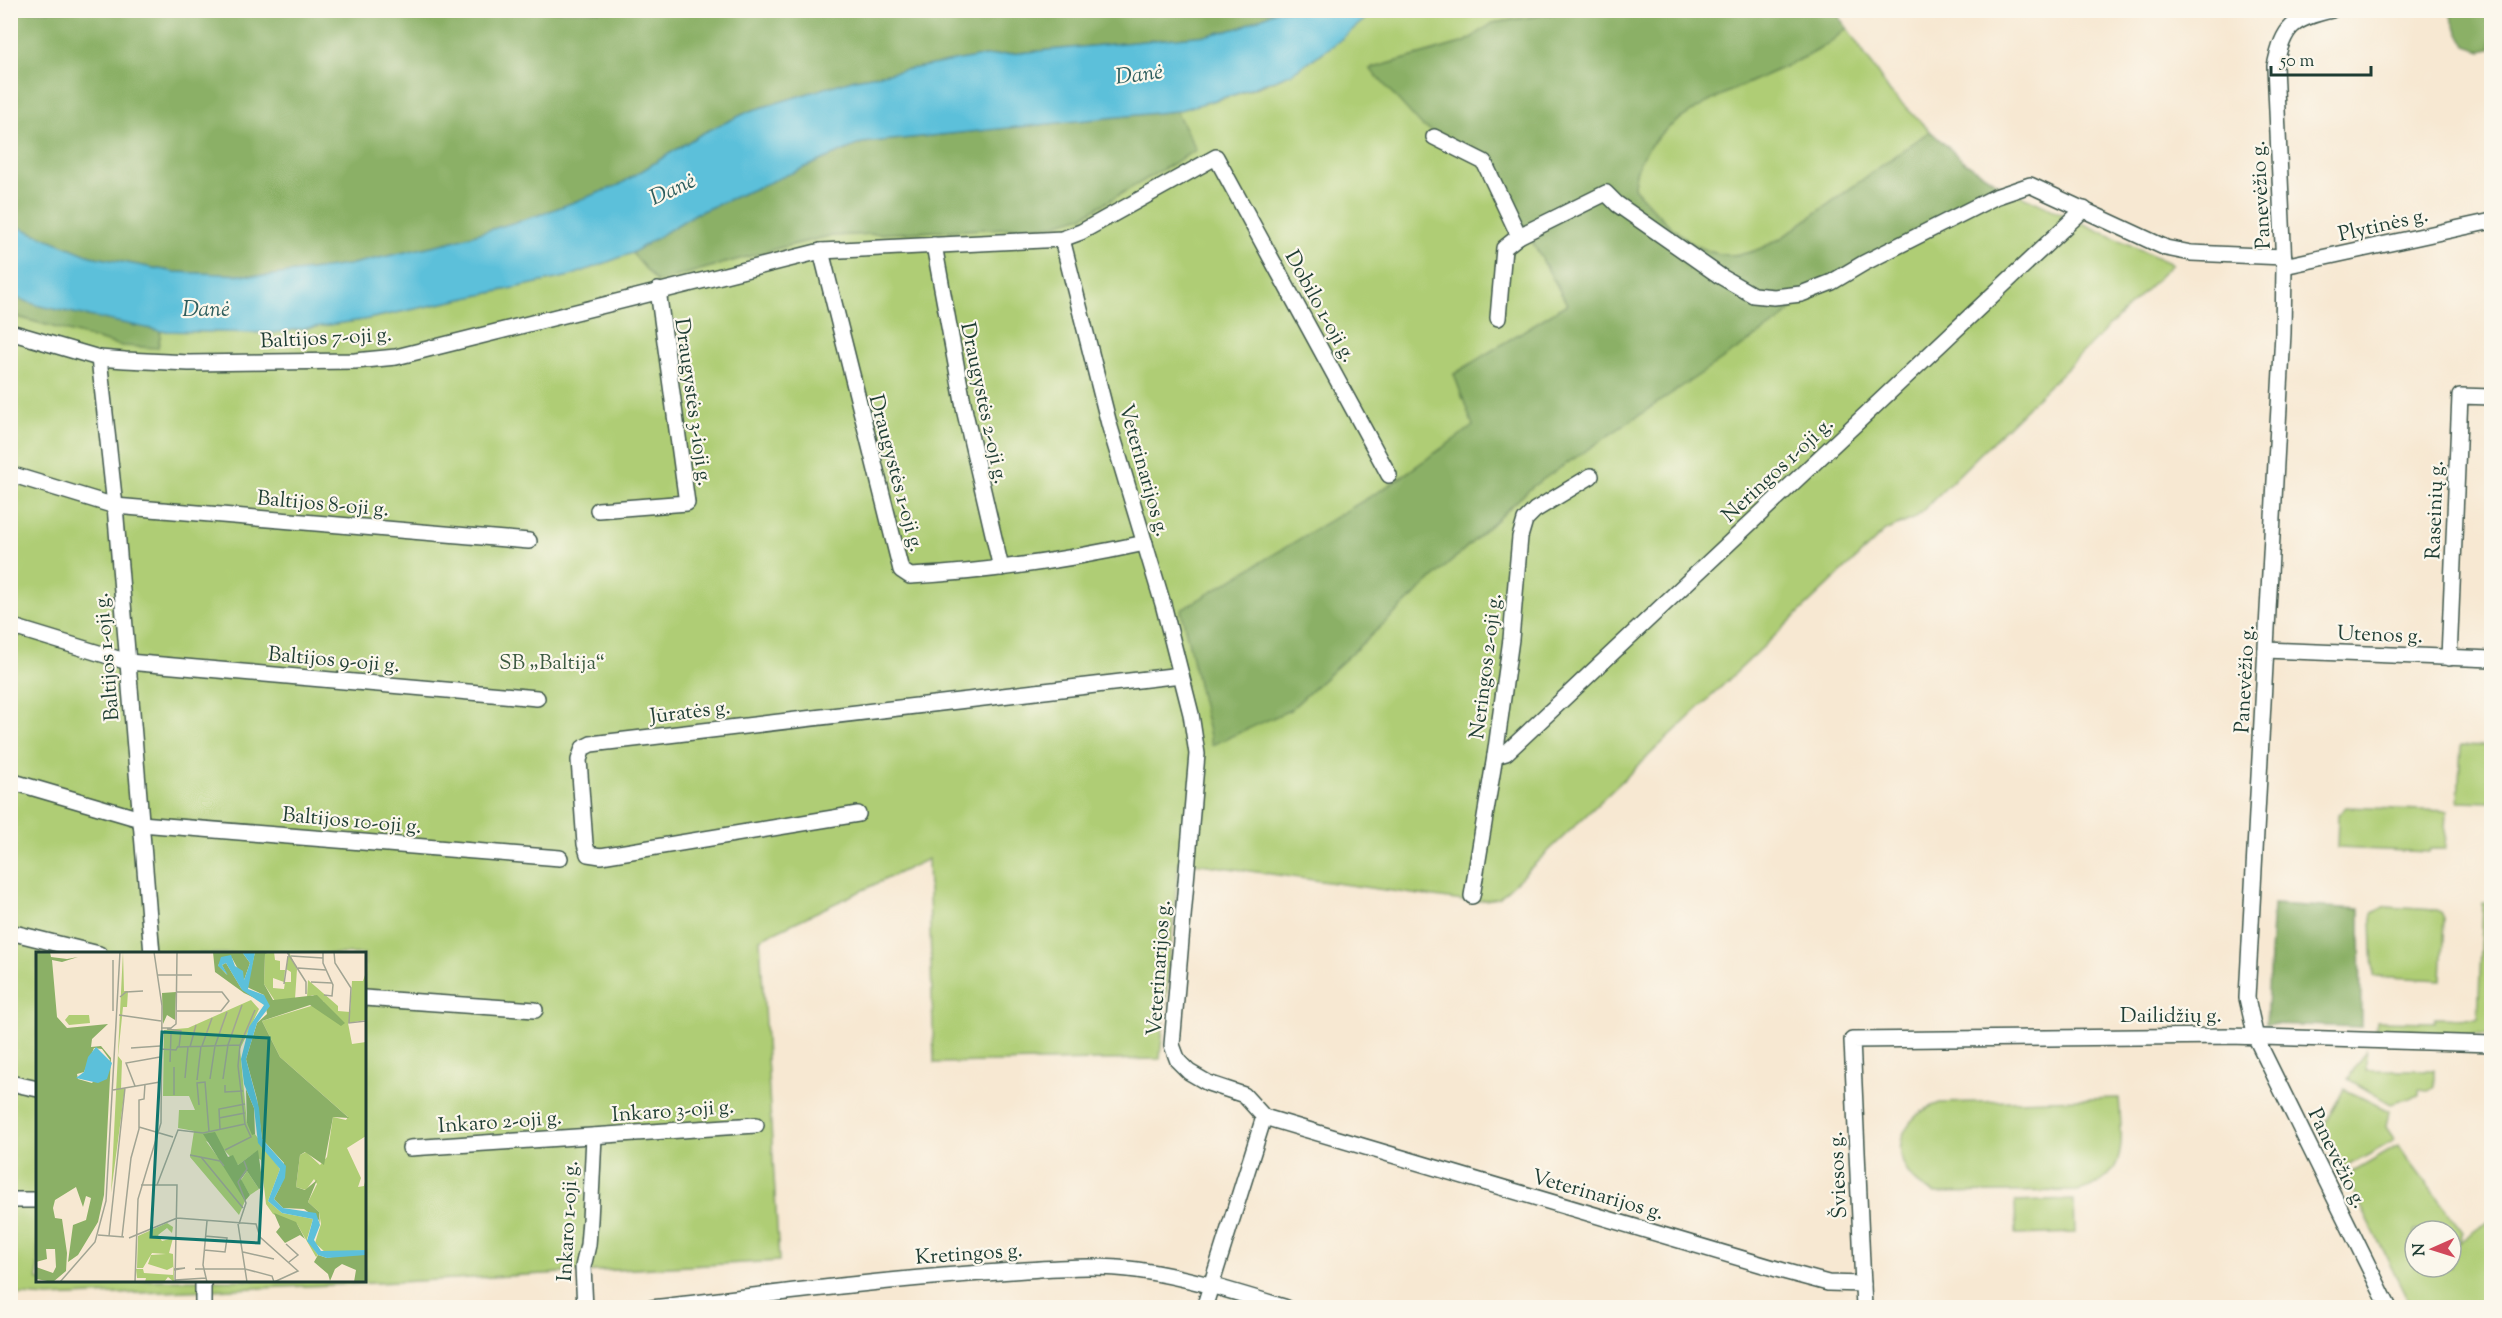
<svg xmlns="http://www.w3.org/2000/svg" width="2502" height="1318" font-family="'Sorts Mill Goudy',serif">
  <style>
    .green { fill: #afcd74; stroke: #678554; stroke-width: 1.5; fill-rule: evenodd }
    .forest { fill: #8bb066; stroke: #55764d; stroke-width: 1.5 }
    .water { fill: #5cc0da; stroke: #3e7e87; stroke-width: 1.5 }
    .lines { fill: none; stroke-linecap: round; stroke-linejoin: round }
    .minor-casing { stroke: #3f574c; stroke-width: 18 }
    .minor { stroke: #fff; stroke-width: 15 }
    .labels { text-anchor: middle; stroke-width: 4.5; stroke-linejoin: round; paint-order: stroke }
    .street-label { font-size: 21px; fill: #1f3d34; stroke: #fbf7ec }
    .park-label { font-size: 21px; fill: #3c5a41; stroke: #fbf7ec }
    .water-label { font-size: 22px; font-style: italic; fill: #2e5e5e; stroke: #fbf7ec }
    .inset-road { fill: none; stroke: #a1a493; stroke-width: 1.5 }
    .view { fill: #0f766e; fill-opacity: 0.15; stroke: #0f766e; stroke-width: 3 }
    .inset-edge { fill: none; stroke: #1f3d34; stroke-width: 3 }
  </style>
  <rect width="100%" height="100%" fill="#fbf7ec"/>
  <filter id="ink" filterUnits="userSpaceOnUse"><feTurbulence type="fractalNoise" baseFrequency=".0167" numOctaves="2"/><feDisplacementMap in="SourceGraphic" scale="12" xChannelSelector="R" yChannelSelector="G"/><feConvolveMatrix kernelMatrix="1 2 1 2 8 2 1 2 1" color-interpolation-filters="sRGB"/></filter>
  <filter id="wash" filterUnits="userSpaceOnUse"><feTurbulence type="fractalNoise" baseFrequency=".008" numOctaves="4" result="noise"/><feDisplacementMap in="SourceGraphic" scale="24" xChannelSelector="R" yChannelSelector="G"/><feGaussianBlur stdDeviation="1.35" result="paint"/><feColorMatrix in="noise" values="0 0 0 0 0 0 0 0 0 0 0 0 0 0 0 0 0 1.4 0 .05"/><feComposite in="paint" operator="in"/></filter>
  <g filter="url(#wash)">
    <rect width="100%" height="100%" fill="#f7e8d2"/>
    <g class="green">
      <path d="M1375,11H1570L1493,23L1465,42L1371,69L1486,158L1567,304L1454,374L1474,426L1391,484L1290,710L1533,486L1781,320L1818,283L2005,188L2172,264L1915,518L1885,531L1499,898L1470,902L1179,861L1160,1059L934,1063L928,859L760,939L779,1261L398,1282L48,1297L10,1294V315L122,346L158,347L161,331L273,333L363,320L570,276L632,253L657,282L779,248L829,236L1049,226L1195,150L1176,111C1213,100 1255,92 1290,73C1321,57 1348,33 1375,11ZM38,954H364V1280H38Z"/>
      <path d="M1847,28L1890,92L1930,131L1780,239C1771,243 1763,248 1754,251C1700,269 1666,222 1634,188C1634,114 1765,82 1818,50C1828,44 1838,36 1847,28Z"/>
      <path d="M2461,745L2491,746V802L2458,801Z"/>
      <path d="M2346,807L2447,811L2445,849H2431L2430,852L2337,848L2338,815Z"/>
      <path d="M2483,903H2491V1035L2376,1030L2377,1021L2434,1022V1018L2478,1019Z"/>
      <path d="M2386,907L2436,910L2441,912L2444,918L2441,980L2373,976L2371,919L2372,913Z"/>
      <path d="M2366,1050V1070H2434V1086L2428,1091L2419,1090V1095L2391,1104L2348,1079Z"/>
      <path d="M2344,1089L2389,1111L2386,1127L2395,1140L2343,1169L2321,1130Z"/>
      <path d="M2119,1098C2122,1142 2130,1179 2077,1191L1934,1193C1887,1173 1890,1119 1940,1103Z"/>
      <path d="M2398,1146L2463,1232L2458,1243L2491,1219V1307H2411L2346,1176ZM2415,1231H2451V1267H2415Z"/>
      <path d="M2074,1200L2075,1233L2016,1235L2015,1202Z"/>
    </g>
    <g class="forest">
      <path d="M10,11H1278L1239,28L1208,35L976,57L855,79L750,111L701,134L619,185L542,214L450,242L348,265L266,276L175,272L90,256L11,224Z"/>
      <path d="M1570,11H1835L1847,28C1838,36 1828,44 1818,50C1765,82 1634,114 1634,188C1666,222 1700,269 1754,251C1763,248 1772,243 1780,239L1930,131L1963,161L2005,188L1818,283L1781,320L1533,486L1290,710L1212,745L1181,610L1391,484L1473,426L1454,374L1567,304L1486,158L1422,126L1370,69L1465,42L1493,23Z"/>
      <path d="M2450,11H2491V49L2481,51L2466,46L2452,20Z"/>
      <path d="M1176,111L1196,150L1083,216L1049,226L829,236L779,248L657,282L632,253L695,214L862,143Z"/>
      <path d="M10,296L40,306L161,331L158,348L122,346L11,315Z"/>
      <path d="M2273,904L2360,909L2361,1027L2266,1024Z"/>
    </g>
    <path class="water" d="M1278,10L1375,11L1335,44L1290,74L1236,94L1176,111L862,143L695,214L632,253L570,276L363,320L273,333L161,331L40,306L11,296V224L90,256L175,272L266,276L348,265L450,242L542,214L619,185L701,134L750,111L855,79L976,57L1208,35L1239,28Z"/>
  </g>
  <g filter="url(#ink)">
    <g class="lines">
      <g class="minor-casing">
        <g id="minor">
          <path d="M2332,10C2292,19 2284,26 2275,66L2284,266L2283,333L2247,998L2256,1038L2389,1308"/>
          <path d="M1434,137L1484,162L1519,236L1504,248L1498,318"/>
          <path d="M1519,236L1606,193L1617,204L1720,276L1753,295L1774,297L1801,294L1832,282L1864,263L1995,197L2030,185L2166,248L2191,253L2284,257"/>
          <path d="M1062,239L1109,424L1163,604L1191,714L1197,754L1172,1045L1178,1061L1189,1072L1208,1083L1244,1095L1264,1117L1787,1272L1828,1283L1863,1284"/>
          <path d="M934,245L965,413L1001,568"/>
          <path d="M821,251L901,570L910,576C990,572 1067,560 1145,543"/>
          <path d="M2284,266L2492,221"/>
          <path d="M10,332L99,358L125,360L189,363L355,361L396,357L821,251L1062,239L1081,232L1216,157L1389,475"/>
          <path d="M99,358L115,506L152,954"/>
          <path d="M10,474L115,506L529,541"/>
          <path d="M598,510L687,503L658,290"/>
          <path d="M10,626L128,662L537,698"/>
          <path d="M2266,650L2492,659"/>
          <path d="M2449,658L2460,396L2492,397"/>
          <path d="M1495,756L1506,753L2084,209"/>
          <path d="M10,781L140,819"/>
          <path d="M858,814L601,856L588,854L585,844L579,760L583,748L591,744L1181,675"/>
          <path d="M141,824L560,858"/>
          <path d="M1472,896L1495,756L1511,639L1520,537L1525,520L1535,510L1591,476"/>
          <path d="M10,932L99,954"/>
          <path d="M364,998L535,1010"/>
          <path d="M10,1083L38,1089"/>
          <path d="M410,1148L756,1125"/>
          <path d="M16,1200H38"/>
          <path d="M203,1280V1308"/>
          <path d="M585,1308L583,1267L588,1245L590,1220L594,1136"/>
          <path d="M652,1308C762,1295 872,1281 982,1273C1033,1270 1087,1263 1137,1270C1188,1277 1238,1293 1287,1308"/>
          <path d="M1204,1308L1264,1117"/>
          <path d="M1864,1308L1852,1040L2229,1036L2492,1044"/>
        </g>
      </g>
      <use href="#minor" class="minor"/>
    </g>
  </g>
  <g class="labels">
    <g class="street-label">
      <text transform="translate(2260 195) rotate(-93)" y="7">Panevėžio g.</text>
      <text transform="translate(2383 224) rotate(-13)" y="7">Plytinės g.</text>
      <text transform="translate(1321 306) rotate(61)" y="7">Dobilo 1-oji g.</text>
      <text transform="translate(326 337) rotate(-3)" y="7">Baltijos 7-oji g.</text>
      <text transform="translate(694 402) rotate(82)" y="7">Draugystės 3-ioji g.</text>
      <text transform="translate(985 403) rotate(78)" y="7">Draugystės 2-oji g.</text>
      <text transform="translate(1777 469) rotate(-43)" y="7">Neringos 1-oji g.</text>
      <text transform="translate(1145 470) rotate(74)" y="7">Veterinarijos g.</text>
      <text transform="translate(897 473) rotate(75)" y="7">Draugystės 1-oji g.</text>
      <text transform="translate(323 503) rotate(5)" y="7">Baltijos 8-oji g.</text>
      <text transform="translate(2434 510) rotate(-88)" y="7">Raseinių g.</text>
      <text transform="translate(2380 634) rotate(2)" y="7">Utenos g.</text>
      <text transform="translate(106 657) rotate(-95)" y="7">Baltijos 1-oji g.</text>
      <text transform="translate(334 659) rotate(5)" y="7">Baltijos 9-oji g.</text>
      <text transform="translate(1485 666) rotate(-83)" y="7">Neringos 2-oji g.</text>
      <text transform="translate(2244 679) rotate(-87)" y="7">Panevėžio g.</text>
      <text transform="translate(690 711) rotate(-7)" y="7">Jūratės g.</text>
      <text transform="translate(352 820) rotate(5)" y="7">Baltijos 10-oji g.</text>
      <text transform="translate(1158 968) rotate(-86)" y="7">Veterinarijos g.</text>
      <text x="2171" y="1022">Dailidžių g.</text>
      <text transform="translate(673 1110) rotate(-4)" y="7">Inkaro 3-oji g.</text>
      <text transform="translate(500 1121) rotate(-4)" y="7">Inkaro 2-oji g.</text>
      <text transform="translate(2338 1158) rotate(64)" y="7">Panevėžio g.</text>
      <text transform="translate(1837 1175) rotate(-93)" y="7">Šviesos g.</text>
      <text transform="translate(1598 1194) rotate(16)" y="7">Veterinarijos g.</text>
      <text transform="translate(567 1221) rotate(-87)" y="7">Inkaro 1-oji g.</text>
      <text transform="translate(969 1253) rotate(-4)" y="7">Kretingos g.</text>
    </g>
    <g class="park-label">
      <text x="552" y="669">SB „Baltija“</text>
    </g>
    <g class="water-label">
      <text transform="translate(1139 73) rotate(-7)" y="8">Danė</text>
      <text transform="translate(672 188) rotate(-25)" y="8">Danė</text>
      <text x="206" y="316">Danė</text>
    </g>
  </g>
  <g transform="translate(36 952)">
    <rect width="330" height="330" fill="#f7e8d2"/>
    <path d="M87,0L88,39H92L91,55H87L82,104L86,109L85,137L89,136L75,241ZM238,0L239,8L244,9V18H249L248,30L237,26V36L248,37L249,30H255V20L250,17L253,0L261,17L259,47L239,49L228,32L229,2ZM330,20V68L312,71L316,92L330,90V184L311,196L325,226L322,235L328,234L330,226V298L290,301L279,291L285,272L283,260L272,250L281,232L278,227L270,238L260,235L264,203L270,200L284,213L291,205L297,165L310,168L312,165L244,105L226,69L288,50L277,43L271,45L272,28L302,54V59L314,60L316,29H327ZM215,48L223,57L204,97L211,171L244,217L232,249L246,261L277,267L271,287L282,303L280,305L261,272L237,262L230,252L225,208L217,202L202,213L188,198L170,189L203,234L209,249L203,263L154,205L158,179L142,176L143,158H159L153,144H127L128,78L152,76ZM33,63H53L54,71L33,73L29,68ZM211,219L223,237L214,243L205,228ZM131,271L137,275L136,281L131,276L122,283L126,289L137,286L133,301L137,302L138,330L132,325L128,330H109L110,326H101L100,317H107L108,321L137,323V315L131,318L112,312L115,303L130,302L116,301L107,316H101L102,284Z" fill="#afcd74"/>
    <path d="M0,0H14L15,5L31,7L42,5L26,10L16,8L21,65L31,76L72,72L56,87L55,95L65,94L75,106L68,243L62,270L42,303L32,310L37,273L50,268L55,246L50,244L47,255L40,235L19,248L17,256L19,266L26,267L31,301L30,319L17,330L0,327V315L17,321L20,315L19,297H10L11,307L0,310ZM58,96L66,97L74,108L56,131L42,127L41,122L48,120ZM177,0H206L214,11L208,28L196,6L182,13L191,23L186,13L190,11L205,36L225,49L208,41L179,20ZM219,0H238L229,2L228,32L237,48L281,43L309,71L305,74L274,53L226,69L244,105L313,166L297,165L288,213L269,200L264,203L260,235L269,238L281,228L272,250L283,260L284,273L283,268L268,257L247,256L238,247L245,233L248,211L226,187L221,147L210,107L221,71L231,62L228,43L211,35ZM140,40L139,68L131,63L127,72L126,41ZM210,137L218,156L219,182L216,183L211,171ZM179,180L192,205L197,203L202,213L222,198L227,235L223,237L211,219L205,227L214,243L209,249L167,182ZM238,261L260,270L269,287L264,283L249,291L240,280L244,275ZM311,302L330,303V330H318L320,318L306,312L299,317L294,329L292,322L278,310L282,303L291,306Z" fill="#8bb066" fill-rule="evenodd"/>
    <path d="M206,0H219L212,37L228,43L234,54L221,71L210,107L223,156L226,187L250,214L249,226L238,247L247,256L280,261L284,273L278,288L285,299L330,298V303L291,306L282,303L271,289L277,267L246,261L232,249L244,217L222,191L218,156L208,132L205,107L213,75L228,53L206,38L190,11L186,13L192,23L182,14L185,5L195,3L199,14L207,19L208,28L214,11ZM60,95L76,111L71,127L62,131L40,126L48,120L52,105Z" fill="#5cc0da"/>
    <path class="inset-road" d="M251,0L270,30V42M287,0V11L297,33L296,44L288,43M298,0L299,11L315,36L313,71L330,69M255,4L287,6M77,8V59M262,16L290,18M122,23H156M275,30L296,31M248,32L252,4M141,40H186L193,49L185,59H141M84,45L90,40L107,39M83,63L125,69M125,76H135L140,72L141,1M131,77L145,79L143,95L204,93M166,94L176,66M154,95L160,73M95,96L124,94M124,97L140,98L142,94M134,110L135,82M138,115V143M149,126L152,95M174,127L179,94L191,60M187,127L192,93L206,53M161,128L165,94M189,133V140L207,139M99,134L90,111L124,105M77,138L124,130M163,153L161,131L169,130L173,180M183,166L209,161M103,175L137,185M184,177L183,157L209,152M189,198L215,185L209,172L202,114L204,93L219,58M154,203L184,209L188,214M165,205L207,256M105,233H141L139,330M121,233L142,178L167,181L209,172M171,269L167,313L171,330M202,272L211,330M203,272L210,251L202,230L211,217L208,209M62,283L88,285M73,284L89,136M86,285L95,206L103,177V148L108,147L109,132M93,286L141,266L220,272L224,285L262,319L238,330M250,292L262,303L253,310M168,298L189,300L191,286L169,284M207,300L238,307M138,317L149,316L138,318M159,317H209L236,324L238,330M139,328L170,326M24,330L59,290L70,249L84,0M99,330L102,247L125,171L126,54L118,0"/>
    <path class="view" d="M126,80L233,86L223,291L115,285Z"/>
    <rect width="330" height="330" class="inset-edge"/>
  </g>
  <rect width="2502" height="1318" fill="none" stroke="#fbf7ec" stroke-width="36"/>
  <g transform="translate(2433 1249) rotate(267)"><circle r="28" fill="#fbf7ec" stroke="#a3ada2" stroke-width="1.5"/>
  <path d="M0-4.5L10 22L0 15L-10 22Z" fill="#d1495b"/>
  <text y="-9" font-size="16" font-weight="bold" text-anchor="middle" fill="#1f3d34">N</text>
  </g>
  <path d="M2271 66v9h100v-9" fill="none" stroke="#1f3d34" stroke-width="3"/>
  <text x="2280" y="66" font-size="18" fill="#1f3d34" stroke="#fbf7ec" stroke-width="4.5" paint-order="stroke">50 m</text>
</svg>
